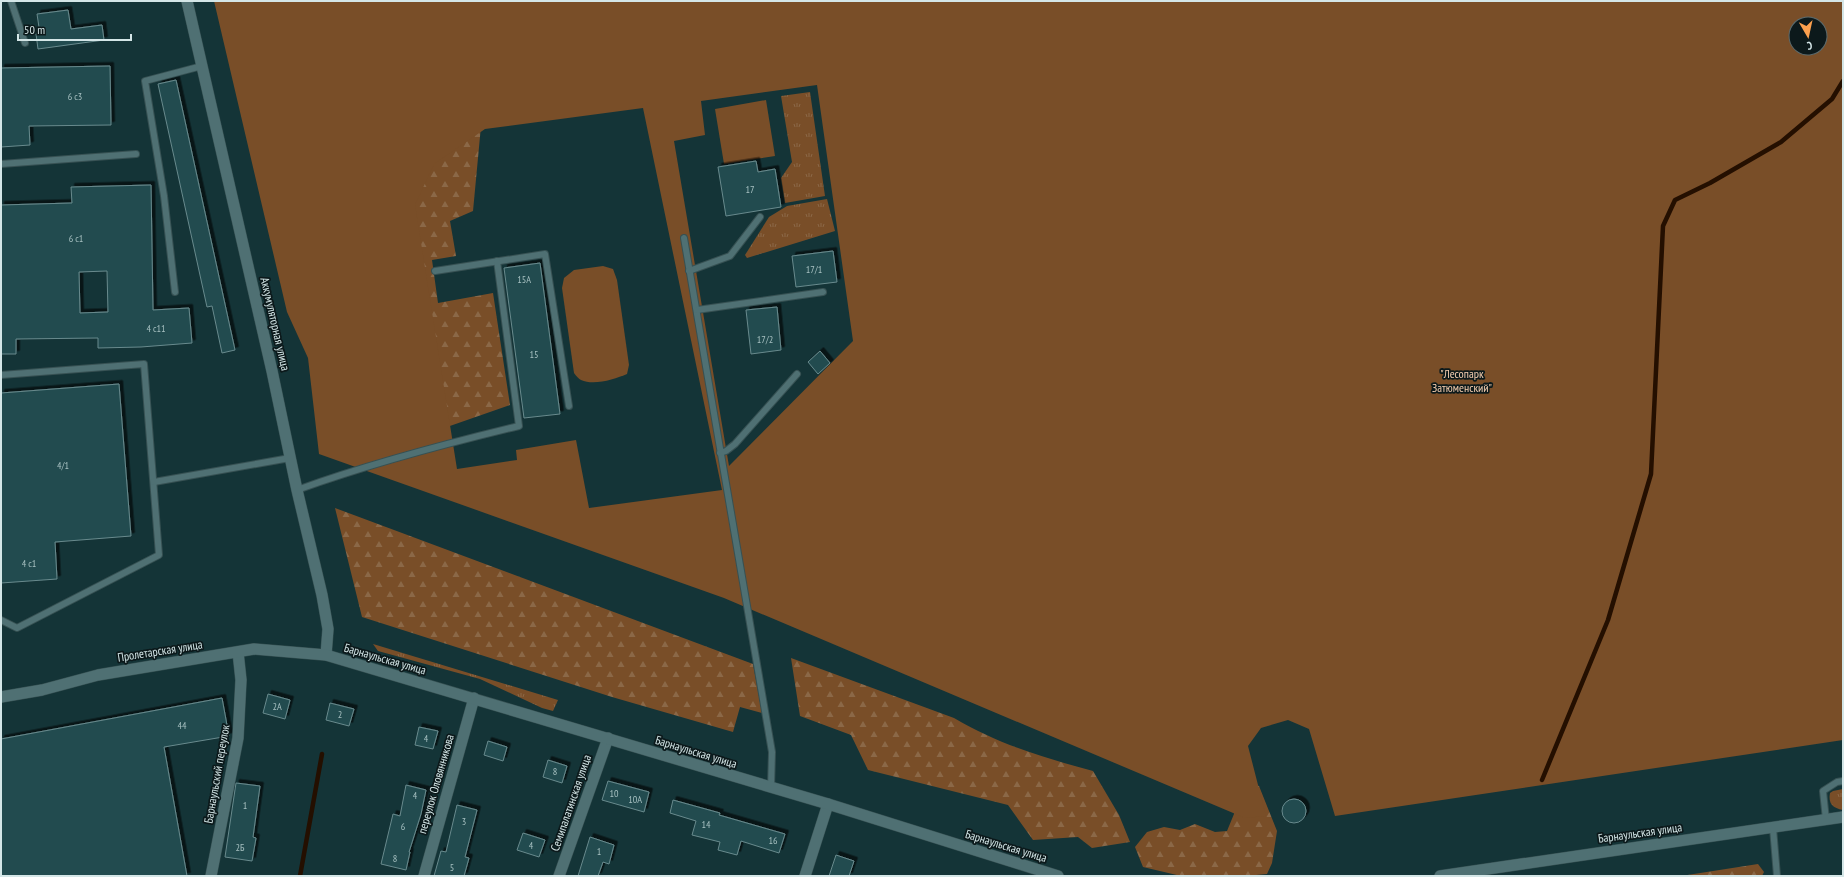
<svg xmlns="http://www.w3.org/2000/svg" width="1844" height="877" font-family="'PT Sans Narrow',sans-serif">
  <style>
    .grass { fill: url(#grass-tufts) }
    .forest { fill: url(#forest-firs) }
    .park { fill: #794e28; fill-rule: evenodd }
    .lines { fill: none; stroke-linecap: round; stroke-linejoin: round }
    .stream { stroke: #240f00; stroke-width: 4.5 }
    .building { fill: #214c50; stroke: #698a8d; fill-rule: evenodd; filter: url(#shadow) }
    .service-casing { stroke: #375153; stroke-width: 8 }
    .minor-casing { stroke: #375153; stroke-width: 12 }
    .tertiary-casing { stroke: #375153; stroke-width: 12 }
    .service { stroke: #4f7073; stroke-width: 6 }
    .minor { stroke: #4f7073; stroke-width: 11 }
    .tertiary { stroke: #4f7073; stroke-width: 11 }
    .labels { text-anchor: middle; stroke-width: 3.5; stroke-linejoin: round; paint-order: stroke }
    .number-label { font-size: 10px; fill: #a7c0c1 }
    .street-label { font-size: 12px; fill: #d4e6e7; stroke: #0c191b }
    .park-label { font-size: 12px; fill: #f6cfb0; stroke: #0c191b }
  </style>
  <defs>
    <pattern id="grass-tufts" width="24" height="20" patternUnits="userSpaceOnUse"><rect width="24" height="20" fill="#794e28"/><path d="M3 7l-1-3M5 7V3M7 7l1-3M15 17l-1-3M17 17v-4M19 17l1-3" fill="none" stroke="#8b6847"/></pattern>
    <pattern id="forest-firs" width="22" height="20" patternUnits="userSpaceOnUse"><rect width="22" height="20" fill="#794e28"/><path d="M5 1l3.5 6h-7zM16 11l3.5 6h-7z" fill="#8b6847"/></pattern>
    <filter id="shadow"><feDropShadow dx="3.5" dy="-3.5" stdDeviation="0" flood-color="#0009"/></filter>
  </defs>
  <rect width="100%" height="100%" fill="#143437"/>
  <g class="grass">
    <path d="M810,92L825,196L785,203L781,178L792,162L781,96Z"/>
    <path d="M827,199L835,231L747,258L745,255L769,217L787,206Z"/>
    <path d="M373,644L558,700L553,711L542,708L480,679L378,651Z"/>
    <path d="M1843,789V810C1833,808 1828,804 1830,793L1833,791Z"/>
  </g>
  <g class="forest">
    <path d="M335,109L481,126L473,211L450,221L456,256L432,260L438,303L493,293L510,405L447,427Z"/>
    <path d="M335,508L753,664L762,713L740,707L733,732L612,697L362,617Z"/>
    <path d="M791,658L954,718C998,744 1044,758 1093,771L1119,815L1130,842L1092,848L1078,837L1033,840L1008,805L868,770L851,735L800,716Z"/>
    <path d="M1245,783L1259,786L1277,831L1272,863L1267,874L1245,876H1181L1143,867L1135,847L1147,832L1164,827L1180,830L1195,824L1215,832L1227,831L1234,814L1233,802Z"/>
    <path d="M1758,864L1764,872L1762,876H1681Z"/>
  </g>
  <g class="park">
    <path d="M214,1H1843V740L1335,816L1309,729L1288,720L1261,728L1248,746L1266,816L1245,818L724,598L319,454L308,358L287,312ZM1796,24H1820V48H1796ZM817,85L853,341L729,466L674,141L705,135L701,101ZM643,108L722,490L589,508L576,440L516,450L517,460L457,469L415,205L434,164L485,129Z"/>
    <path d="M766,100L775,156L724,164L715,109Z"/>
    <path d="M603,266L613,269L617,280L629,365L627,374C615,379 594,386 581,380C579,379 576,376 574,373L562,288L564,278L574,270Z"/>
  </g>
  <g class="lines">
    <g class="stream">
      <path d="M1542,780L1608,620L1651,474L1663,226L1675,200L1710,183L1781,142L1832,99L1843,81"/>
      <path d="M300,876L322,754"/>
    </g>
  </g>
  <g class="building">
    <path d="M68,10L71,29L102,25L104,40L38,49L36,34H40L37,14Z"/>
    <path d="M110,66L111,125L29,126L30,145L1,147V68Z"/>
    <path d="M176,80L235,350L222,353L212,306L207,307L158,84Z"/>
    <path d="M756,161L758,172L775,169L781,207L726,216L718,167Z"/>
    <path d="M151,185L153,310L189,308L192,343L141,347L98,348V338L16,339V354H1V205L72,203L71,187ZM107,271L108,312L80,313L79,272Z"/>
    <path d="M833,251L837,282L796,287L792,256Z"/>
    <path d="M540,263L560,414L524,418L504,268Z"/>
    <path d="M777,307L781,350L751,354L746,310Z"/>
    <path d="M820,351L830,363L818,374L808,362Z"/>
    <path d="M119,384L131,536L55,542L57,579L1,583V393Z"/>
    <path d="M268,694L290,700L285,719L263,713Z"/>
    <path d="M222,698L229,736L164,747L187,876H1V739Z"/>
    <path d="M330,703L354,709L349,726L326,720Z"/>
    <path d="M419,727L438,731L433,749L415,745Z"/>
    <path d="M488,741L507,747L503,761L484,755Z"/>
    <path d="M548,760L567,766L562,783L543,777Z"/>
    <path d="M608,781L649,792L644,812L602,800Z"/>
    <path d="M236,783L260,786L253,837L256,838L252,861L225,857Z"/>
    <path d="M406,785L426,790L421,814L409,852H410L406,870L381,864L393,814L400,816Z"/>
    <circle cx="1294" cy="811" r="12"/>
    <path d="M673,800L720,813L719,815L785,834L779,853L741,841L737,855L718,850L720,842L692,835L696,821L670,813Z"/>
    <path d="M457,805L477,810L465,857L469,858L464,876H434L441,851L446,852Z"/>
    <path d="M523,833L545,840L539,857L517,850Z"/>
    <path d="M590,837L614,845L609,864L603,862L598,876H578Z"/>
    <path d="M836,855L854,861L849,876H829Z"/>
  </g>
  <g class="lines">
    <g class="service-casing">
      <g id="service">
        <path d="M11,1L25,43"/>
        <path d="M1,164L136,154"/>
        <path d="M684,238L772,752L771,788"/>
        <path d="M435,271L545,254L569,406"/>
        <path d="M689,271L730,256L760,217"/>
        <path d="M175,292L164,196L145,81L202,66"/>
        <path d="M697,310L823,292"/>
        <path d="M1,375L144,364L159,555L17,628L1,620"/>
        <path d="M720,453L726,451L735,444L797,374"/>
        <path d="M154,482L290,458"/>
        <path d="M297,490C369,464 444,444 519,426L497,261"/>
        <path d="M1826,820L1823,791L1837,782L1843,781"/>
        <path d="M1773,828L1777,876"/>
      </g>
    </g>
    <g class="minor-casing">
      <g id="minor">
        <path d="M211,876L238,738L241,680L238,652"/>
        <path d="M424,876L474,698"/>
        <path d="M559,876L608,738"/>
        <path d="M805,876L828,804"/>
      </g>
    </g>
    <g class="tertiary-casing">
      <g id="tertiary">
        <path d="M187,1L272,371L297,490L322,595L328,629L326,655"/>
        <path d="M1,697L42,690L98,675L254,649L326,655L828,804L1058,876"/>
        <path d="M1440,876L1843,817"/>
      </g>
    </g>
    <use href="#service" class="service"/>
    <use href="#minor" class="minor"/>
    <use href="#tertiary" class="tertiary"/>
  </g>
  <g class="labels">
    <g class="number-label">
      <text x="75" y="100">6 с3</text>
      <text x="750" y="193">17</text>
      <text x="76" y="242">6 с1</text>
      <text x="814" y="273">17/1</text>
      <text x="524" y="283">15А</text>
      <text x="156" y="332">4 с11</text>
      <text x="765" y="343">17/2</text>
      <text x="534" y="358">15</text>
      <text x="63" y="469">4/1</text>
      <text x="29" y="567">4 с1</text>
      <text x="277" y="710">2А</text>
      <text x="340" y="718">2</text>
      <text x="182" y="729">44</text>
      <text x="426" y="742">4</text>
      <text x="555" y="775">8</text>
      <text x="614" y="797">10</text>
      <text x="415" y="799">4</text>
      <text x="635" y="803">10А</text>
      <text x="245" y="809">1</text>
      <text x="464" y="825">3</text>
      <text x="706" y="828">14</text>
      <text x="403" y="830">6</text>
      <text x="773" y="844">16</text>
      <text x="531" y="849">4</text>
      <text x="240" y="851">2Б</text>
      <text x="599" y="855">1</text>
      <text x="395" y="862">8</text>
      <text x="452" y="871">5</text>
    </g>
    <g class="street-label">
      <text transform="translate(275 324) rotate(77)" y="4">Аккумуляторная улица</text>
      <text transform="translate(160 651) rotate(-9)" y="4">Пролетарская улица</text>
      <text transform="translate(385 659) rotate(16)" y="4">Барнаульская улица</text>
      <text transform="translate(696 752) rotate(17)" y="4">Барнаульская улица</text>
      <text transform="translate(217 774) rotate(-80)" y="4">Барнаульский переулок</text>
      <text transform="translate(436 784) rotate(-74)" y="4">переулок Оловянникова</text>
      <text transform="translate(571 803) rotate(-71)" y="4">Семипалатинская улица</text>
      <text transform="translate(1640 833) rotate(-8)" y="4">Барнаульская улица</text>
      <text transform="translate(1006 846) rotate(17)" y="4">Барнаульская улица</text>
    </g>
    <g class="park-label">
      <text x="1462" y="378">"Лесопарк<tspan x="1462" dy="14">Затюменский"</tspan></text>
    </g>
  </g>
  <rect width="1844" height="877" fill="none" stroke="#d4e6e7" stroke-width="4"/>
  <g transform="translate(1808 36) rotate(171)"><circle r="19" fill="#0c191b" stroke="#5c6b6d"/>
  <path d="M0-3L7 15L0 10L-7 15Z" fill="#fa9f4e"/>
  <text y="-6" font-size="11" font-weight="bold" text-anchor="middle" fill="#d4e6e7">С</text>
  </g>
  <path d="M18 34v6h113v-6" fill="none" stroke="#d4e6e7" stroke-width="2"/>
  <text x="24" y="34" font-size="12" fill="#d4e6e7" stroke="#0c191b" stroke-width="3" paint-order="stroke">50 m</text>
</svg>
